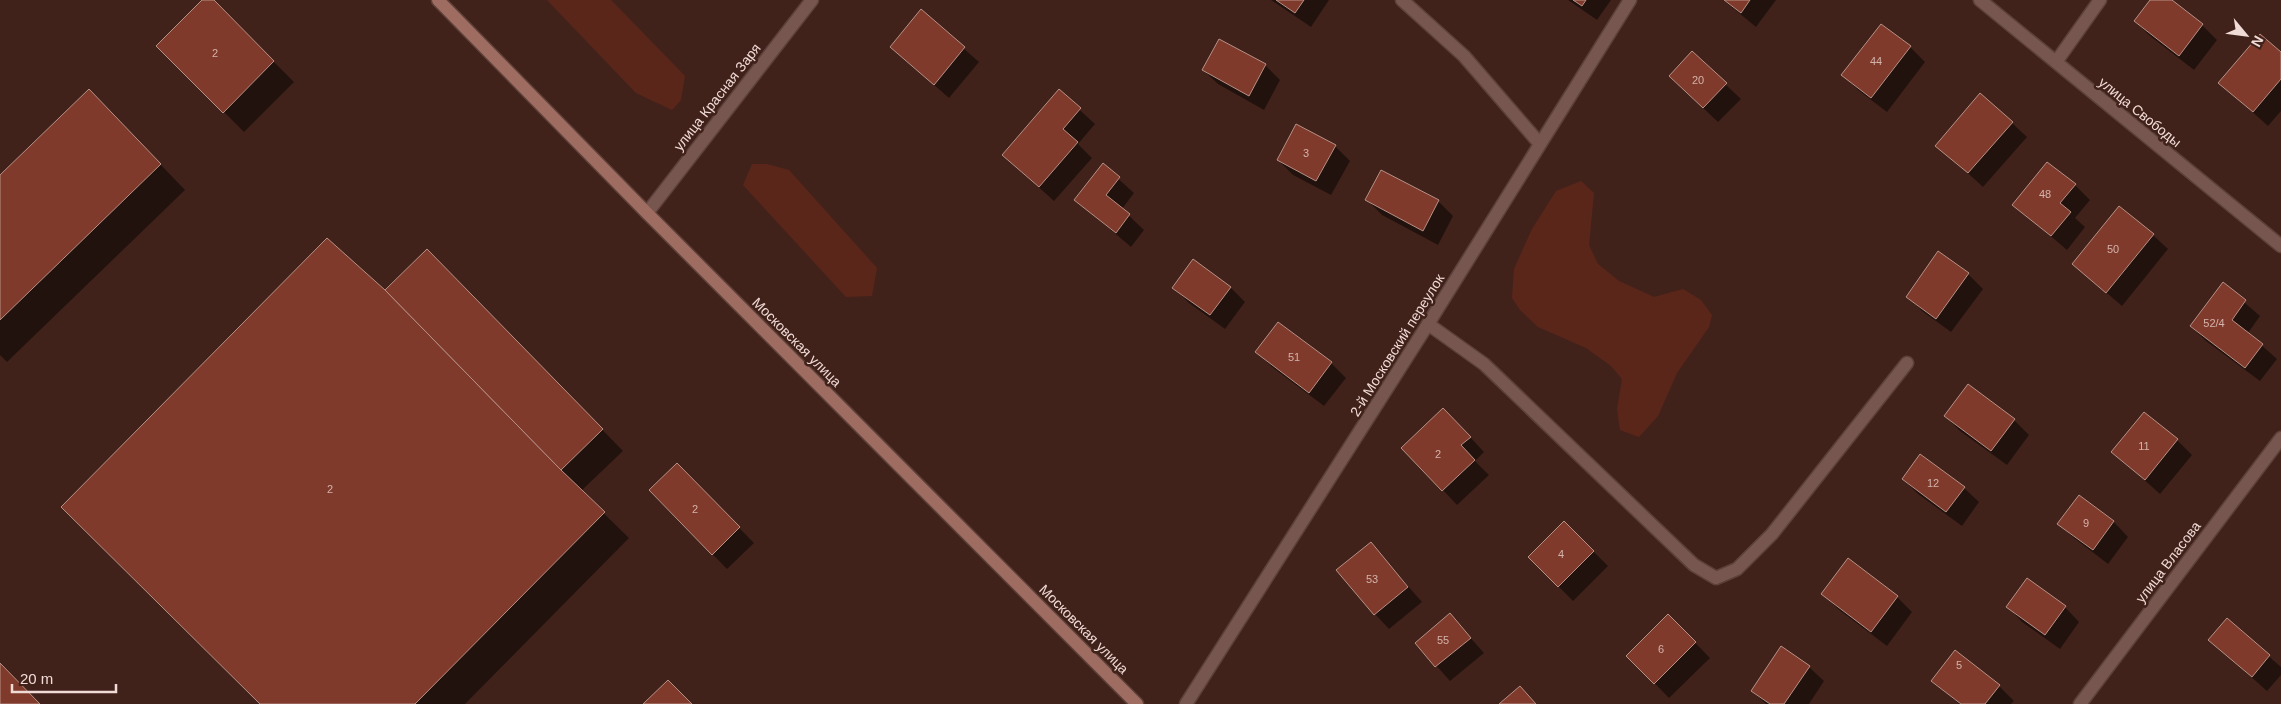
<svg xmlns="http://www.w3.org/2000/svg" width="2281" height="704" font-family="Arial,sans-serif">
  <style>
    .green { fill: #5b261a }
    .shadow { fill: #0007 }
    .building { fill: #7f3a2b; stroke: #b79086 }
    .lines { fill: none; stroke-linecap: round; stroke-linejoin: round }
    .service-casing { stroke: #5d4039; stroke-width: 15 }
    .minor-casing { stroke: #5d4039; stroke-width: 15 }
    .secondary-casing { stroke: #5d4039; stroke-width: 15 }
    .service { stroke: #76564e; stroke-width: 12 }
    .minor { stroke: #76564e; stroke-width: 12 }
    .secondary { stroke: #9e6c60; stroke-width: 12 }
    .labels { text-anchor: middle; stroke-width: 5; stroke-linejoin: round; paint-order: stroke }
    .number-label { font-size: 11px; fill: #d4b3ab }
    .street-label { font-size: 14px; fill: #f1dbd6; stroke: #41221b }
  </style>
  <rect width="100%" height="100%" fill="#41221b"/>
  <g class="green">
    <path d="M547,0H611L685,76L681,100L672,110L636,93Z"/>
    <path d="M752,164H767L789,170L877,268L872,296L846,297L743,185Z"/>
    <path d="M1581,181L1594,193L1589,245L1598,264L1619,281L1654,297L1683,289L1701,300L1712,315L1709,327L1677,373L1658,416L1639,437L1620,430L1617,409L1622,379L1611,366L1586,348L1538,327L1520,310L1512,298L1514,269L1532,229L1556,191Z"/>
  </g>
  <g class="shadow">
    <path d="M204,0H212L294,82L244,132L158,46Z"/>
    <path d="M1271,0H1329L1311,27Z"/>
    <path d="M1568,0H1611L1597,20Z"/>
    <path d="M1723,0H1776L1756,27Z"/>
    <path d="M2152,0H2170L2202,25L2217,40L2194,70L2150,36L2135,21Z"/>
    <path d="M921,11L979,62L949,98L891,47Z"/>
    <path d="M1910,47L1925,62L1887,112L1858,90L1843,75Z"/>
    <path d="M1692,53L1741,99L1718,122L1685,91Z"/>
    <path d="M2281,53V111L2268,126L2220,83Z"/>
    <path d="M1265,65L1280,80L1264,110L1218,84L1203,70Z"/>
    <path d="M1059,91L1095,124L1078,144L1092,158L1054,201L1003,155Z"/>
    <path d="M114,116L185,190L7,362L0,355V177Z"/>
    <path d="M2012,123L2027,137L1983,187L1937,145Z"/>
    <path d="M1335,146L1350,161L1331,195L1293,175L1278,160Z"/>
    <path d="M1103,165L1134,193L1122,209L1144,230L1131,247L1076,200Z"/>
    <path d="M2075,185L2090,200L2075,218L2085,227L2067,250L2014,205Z"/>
    <path d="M1367,200L1438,201L1453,216L1438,245L1382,215Z"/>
    <path d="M2153,235L2168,249L2122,306L2073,264Z"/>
    <path d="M1939,253L1968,274L1983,289L1951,332L1922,311L1908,296Z"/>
    <path d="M448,271L623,451L581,491L629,538L465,704H261L385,291Z"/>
    <path d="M2223,284L2260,316L2248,333L2277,359L2260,381L2206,341L2191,326Z"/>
    <path d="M1174,288H1231L1245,302L1225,329L1189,303Z"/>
    <path d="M1278,323L1331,363L1346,378L1324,406L1272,367L1257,352Z"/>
    <path d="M1968,386L2014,420L2029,435L2007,465L1960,431L1945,416Z"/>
    <path d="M1458,424L1484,452L1475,461L1489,475L1457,505L1443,490Z"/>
    <path d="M2177,440L2192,455L2160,494L2113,452Z"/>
    <path d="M677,465L754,543L727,569L651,491Z"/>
    <path d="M1903,479L1964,488L1979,502L1962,526L1918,494Z"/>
    <path d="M2079,497L2114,522L2128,537L2108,564L2074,538L2059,524Z"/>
    <path d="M1564,522L1608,566L1573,601L1529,557Z"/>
    <path d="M1370,543L1422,602L1389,629L1375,614Z"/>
    <path d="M1823,594L1897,597L1912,612L1887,646L1838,609Z"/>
    <path d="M2008,607H2065L2079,622L2060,649L2022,622Z"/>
    <path d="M1450,615L1484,653L1450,681L1417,644Z"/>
    <path d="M1668,615L1710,658L1669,698L1628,656Z"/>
    <path d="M2227,620L2281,667V675L2267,691L2210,640Z"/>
    <path d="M1809,667L1824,681L1809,704H1766L1752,691Z"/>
    <path d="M1933,681L1999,686L2014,701L2011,704H1959Z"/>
  </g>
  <g class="building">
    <path d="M202,0H214L274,61L223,113L156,46Z"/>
    <path d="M1276,0H1304L1295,13Z"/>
    <path d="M1573,0H1586L1582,6Z"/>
    <path d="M1724,0H1750L1741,13Z"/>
    <path d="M2150,0H2172L2203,24L2179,56L2134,21Z"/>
    <path d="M921,9L965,47L934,85L890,47Z"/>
    <path d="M1881,24L1911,46L1871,98L1841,75Z"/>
    <path d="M2260,34L2281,52V79L2253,112L2218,83Z"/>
    <path d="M1219,39L1266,64L1249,96L1202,70Z"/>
    <path d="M1692,51L1727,83L1703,108L1669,76Z"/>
    <path d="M89,89L161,164L0,320V175Z"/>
    <path d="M1059,89L1081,108L1063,129L1078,142L1039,187L1002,155Z"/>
    <path d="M1980,93L2013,122L1968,173L1935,146Z"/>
    <path d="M1296,124L1336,145L1316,181L1277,160Z"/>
    <path d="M2047,162L2076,184L2060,203L2071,212L2051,236L2012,205Z"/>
    <path d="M1103,163L1120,177L1106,195L1130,214L1116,233L1074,200Z"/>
    <path d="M1381,170L1439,200L1423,231L1365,200Z"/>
    <path d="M2119,206L2154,234L2106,293L2072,264Z"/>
    <path d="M327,238L385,290L561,470L605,512L415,704H260L61,507Z"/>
    <path d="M427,249L603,429L561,470L385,290Z"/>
    <path d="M1938,251L1969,273L1936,319L1906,297Z"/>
    <path d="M1193,259L1231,287L1210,315L1172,288Z"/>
    <path d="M2223,282L2246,300L2232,320L2263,344L2245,368L2190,326Z"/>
    <path d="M1278,322L1332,362L1309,393L1255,352Z"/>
    <path d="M1968,384L2015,419L1991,451L1944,416Z"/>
    <path d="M1443,408L1471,437L1461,445L1475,460L1442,491L1401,448Z"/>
    <path d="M2144,412L2178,439L2145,480L2111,452Z"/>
    <path d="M1920,454L1965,487L1946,512L1902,479Z"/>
    <path d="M677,463L740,527L712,555L649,490Z"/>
    <path d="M2079,495L2114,521L2093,550L2057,524Z"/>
    <path d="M1564,521L1594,551L1558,587L1528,557Z"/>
    <path d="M1371,542L1408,587L1374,615L1336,570Z"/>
    <path d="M1848,558L1898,596L1871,632L1821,594Z"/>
    <path d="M2027,578L2066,606L2045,635L2006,607Z"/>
    <path d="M1450,613L1471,638L1435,667L1415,643Z"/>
    <path d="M1668,614L1696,642L1654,684L1626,656Z"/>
    <path d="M2227,618L2270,655L2252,677L2208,640Z"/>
    <path d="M1781,646L1810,666L1784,704H1770L1751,691Z"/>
    <path d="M1955,650L2000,685L1985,704H1961L1931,681Z"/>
    <path d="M0,663L40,704H0Z"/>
    <path d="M668,680L692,704H643Z"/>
    <path d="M1520,686L1536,704H1499Z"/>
  </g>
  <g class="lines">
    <g class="service-casing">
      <g id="service">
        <path d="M1402,0L1464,56L1540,144"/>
        <path d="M1428,324L1484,364L1694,565L1716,578L1737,569L1772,534L1907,363"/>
      </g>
    </g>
    <g class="minor-casing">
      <g id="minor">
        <path d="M1980,0L2281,246"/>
        <path d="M2056,62L2100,0"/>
        <path d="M647,213L812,0"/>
        <path d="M1186,704L1428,324L1630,0"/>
        <path d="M2080,704L2281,438"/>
      </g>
    </g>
    <g class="secondary-casing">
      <path id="secondary" d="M438,0L647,213L1137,704"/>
    </g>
    <use href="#service" class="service"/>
    <use href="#minor" class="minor"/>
    <use href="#secondary" class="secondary"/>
  </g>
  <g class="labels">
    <g class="number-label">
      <text x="215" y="57">2</text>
      <text x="1876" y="65">44</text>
      <text x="1698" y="84">20</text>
      <text x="1306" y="157">3</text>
      <text x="2045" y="198">48</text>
      <text x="2113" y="253">50</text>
      <text x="2214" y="327">52/4</text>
      <text x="1294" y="361">51</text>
      <text x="2144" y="450">11</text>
      <text x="1438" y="458">2</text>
      <text x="1933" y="487">12</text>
      <text x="330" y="493">2</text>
      <text x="695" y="513">2</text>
      <text x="2086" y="527">9</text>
      <text x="1561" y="558">4</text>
      <text x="1372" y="583">53</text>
      <text x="1443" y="644">55</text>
      <text x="1661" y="653">6</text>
      <text x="1959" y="669">5</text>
    </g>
    <g class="street-label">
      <text transform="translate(717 97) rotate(-52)" y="5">улица Красная Заря</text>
      <text transform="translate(2140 112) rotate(39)" y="5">улица Свободы</text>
      <text transform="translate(797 342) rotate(45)" y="5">Московская улица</text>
      <text transform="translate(1397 345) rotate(-58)" y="5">2-й Московский переулок</text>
      <text transform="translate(2168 562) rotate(-53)" y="5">улица Власова</text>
      <text transform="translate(1084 629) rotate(45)" y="5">Московская улица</text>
    </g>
  </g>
  <g transform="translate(2246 35) rotate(119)" stroke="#41221b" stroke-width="4" paint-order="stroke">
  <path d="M0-4L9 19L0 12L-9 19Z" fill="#f1dbd6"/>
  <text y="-8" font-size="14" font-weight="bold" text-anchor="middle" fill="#f1dbd6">N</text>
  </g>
  <path d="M12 684v8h104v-8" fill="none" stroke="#f1dbd6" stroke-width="2.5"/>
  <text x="20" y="684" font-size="15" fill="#f1dbd6" stroke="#41221b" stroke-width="4" paint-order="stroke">20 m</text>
</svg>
